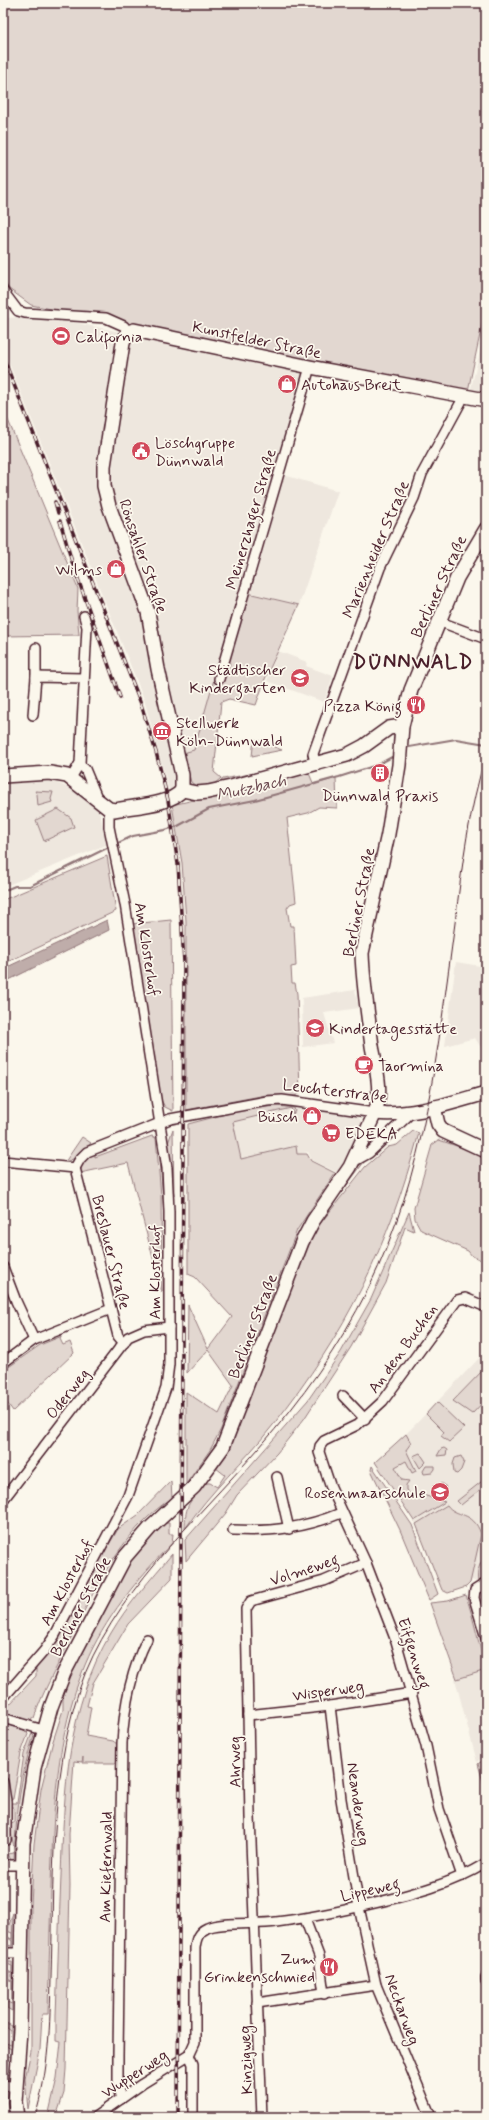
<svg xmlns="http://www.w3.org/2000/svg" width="489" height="2120" font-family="Mynerve,sans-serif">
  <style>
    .built { fill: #eee7de }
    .green { fill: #e2d7d0; stroke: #967b7e }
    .water { fill: #bfadaa; stroke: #907477 }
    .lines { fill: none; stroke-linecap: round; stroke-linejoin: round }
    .stream { stroke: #907477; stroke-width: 2 }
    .street-casing { stroke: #4a1f2b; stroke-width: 12 }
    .secondary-casing { stroke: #4a1f2b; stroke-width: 16 }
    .street { stroke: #fbf7ec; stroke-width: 9 }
    .secondary { stroke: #fbf7ec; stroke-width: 13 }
    .tram { stroke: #4a1f2b; stroke-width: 1 }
    .rail-casing { stroke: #4a1f2b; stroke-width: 3.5 }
    .rail { stroke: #fbf7ec; stroke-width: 2; stroke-dasharray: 6; stroke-linecap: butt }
    .labels { text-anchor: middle; stroke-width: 3.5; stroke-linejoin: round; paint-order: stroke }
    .poi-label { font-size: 16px; fill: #4a1f2b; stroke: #fbf7ec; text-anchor: start }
    .street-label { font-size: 16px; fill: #4a1f2b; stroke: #fbf7ec }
    .water-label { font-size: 17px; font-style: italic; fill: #6d4a51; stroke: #fbf7ec }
    .district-label { font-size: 20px; font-weight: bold; letter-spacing: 1px; fill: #4a1f2b; stroke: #fbf7ec }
  </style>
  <rect width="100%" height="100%" fill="#fbf7ec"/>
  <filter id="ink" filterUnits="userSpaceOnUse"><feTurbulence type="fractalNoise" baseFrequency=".025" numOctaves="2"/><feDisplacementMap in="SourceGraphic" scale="8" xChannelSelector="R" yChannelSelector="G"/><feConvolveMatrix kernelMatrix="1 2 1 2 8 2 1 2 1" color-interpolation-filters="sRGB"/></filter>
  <g filter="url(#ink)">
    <g class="built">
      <path d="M25,317L67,321L304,370L239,591L194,750L183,753L197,787L170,794L144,699L3,348V318Z"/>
      <path d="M485,331H486V394L470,392Z"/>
      <path d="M284,475L338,491L299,605L251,593Z"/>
      <path d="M278,651L307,662L306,666L333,676L324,702L267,681Z"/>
      <path d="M49,779L73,790L99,811L108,844L3,887V782Z"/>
      <path d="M456,962L486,967V1055L475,1038L445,1046Z"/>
      <path d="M355,990L359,1008L324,1013L333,1043L303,1047L302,998Z"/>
      <path d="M294,1107L358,1116L363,1125L342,1169L336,1172L312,1160L308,1152L234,1169L223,1124Z"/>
      <path d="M486,1351V1571L482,1573L484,1579L478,1582L471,1580L466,1587L448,1593L442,1590L415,1522L375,1462L410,1430Z"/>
      <path d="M486,1670V1755L477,1762L455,1679Z"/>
    </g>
    <g class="green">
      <path d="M3,3H486V306L468,391L31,305L9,289L3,279Z"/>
      <path d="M3,408L78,589L77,611L79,635L3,636Z"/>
      <path d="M239,591L299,605L265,679L256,705L229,699L221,702L214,772L221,778L213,785L197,787L191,782L183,753L194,750Z"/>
      <path d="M254,739L282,750L252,756Z"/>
      <path d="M299,765L216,784L223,779Z"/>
      <path d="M308,771L314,785L336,778L337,808L319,807L308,813L287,818L296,902L290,904L287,908L290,926H294L296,966L291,967L292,983H295L297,994L300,1093L295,1096L266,1095L186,1110V921L182,863L172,805L256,786Z"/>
      <path d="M35,791L53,792L51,799L52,802L38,806L37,794Z"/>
      <path d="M58,809L71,818L74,827L44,841L36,820Z"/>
      <path d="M107,856L116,911L3,964V900Z"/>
      <path d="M171,920L173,1111L165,1107L161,1100L132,924Z"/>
      <path d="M278,1106L294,1108L295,1111L293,1114L291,1108L233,1122L241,1159L296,1146L297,1154H307L311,1161L335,1173L297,1230L221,1429L210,1450L186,1484V1392L219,1414L233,1385L208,1350L187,1373L188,1305L208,1349L232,1317L195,1277L188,1274V1124L245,1109Z"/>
      <path d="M173,1129L174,1196L168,1143Z"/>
      <path d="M413,1131L419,1133C388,1247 347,1332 273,1425C245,1461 210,1491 185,1529C185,1503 190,1502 205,1483H210L217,1487L225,1475L216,1468L223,1458L312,1234L365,1167L388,1147L397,1145Z"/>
      <path d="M152,1136L156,1138L161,1196L162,1292L128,1163L80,1173C80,1163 85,1158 95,1154V1157Z"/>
      <path d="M82,1137L91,1143L73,1159L65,1162Z"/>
      <path d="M439,1140L486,1156V1262L472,1256L468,1251L421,1230L415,1219L414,1208L432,1145Z"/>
      <path d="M159,1147L164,1168L166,1315L164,1318V1212Z"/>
      <path d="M364,1162L311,1233L354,1170Z"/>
      <path d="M409,1212L414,1231L405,1227L386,1283L351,1347L304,1419L277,1453L237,1495L226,1513L186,1561L185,1540L308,1400L341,1352L371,1299Z"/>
      <path d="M62,1336L60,1339L63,1345L70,1342L74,1353L13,1411L3,1397V1371L40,1345Z"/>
      <path d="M486,1367V1399L472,1414L453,1401Z"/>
      <path d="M437,1402L464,1428L449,1442L441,1436L444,1432L426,1414Z"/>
      <path d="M406,1434L411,1443L406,1450L416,1471L412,1473L406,1461L395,1467L402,1480L409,1481L406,1485V1490L413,1496H426L445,1502L414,1521L375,1462Z"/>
      <path d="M444,1448L447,1450L446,1455L437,1456L441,1449Z"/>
      <path d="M420,1453L426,1462L420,1468L413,1456Z"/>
      <path d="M461,1456L464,1462L461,1470L457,1474L454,1473L453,1464L455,1458Z"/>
      <path d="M372,1466L412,1525L438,1594L429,1600L400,1530L371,1470Z"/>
      <path d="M426,1466H435V1469L432,1473L424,1474L423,1471Z"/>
      <path d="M486,1478V1485L461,1505L457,1501Z"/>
      <path d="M171,1481L172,1498C119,1533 94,1591 67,1646C56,1669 42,1693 34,1718L30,1720L4,1712L3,1705H9L36,1676V1666L63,1630L95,1568L118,1529L138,1515Z"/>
      <circle cx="441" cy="1488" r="4.5"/>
      <path d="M447,1505C456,1518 473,1510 481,1534L470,1583L466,1587L448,1593L442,1590L416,1524Z"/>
      <path d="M165,1523H169V1534H173L172,1543C138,1578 104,1619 85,1665C56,1735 53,1812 51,1887C50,1930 49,1972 48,2014H42L40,2050L28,2109L25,2079L31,2051V1906L34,1844L41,1789L53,1741L63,1710V1693L75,1665L126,1566L154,1533Z"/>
      <path d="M172,1554V1578L128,1624L93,1683L87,1706L91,1707L86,1736L113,1741L117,1744V1763H83V1757L82,1762L74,1761L69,1834L70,1885L66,2069L64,2093L56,2117H48L57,2078L61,2042L56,2041V2015C58,1968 59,1922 61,1876C64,1792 67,1706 111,1633C128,1604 151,1579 172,1554Z"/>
      <path d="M486,1554V1571L482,1573L484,1579L478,1582C476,1571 480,1563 486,1554Z"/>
      <path d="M466,1595C474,1620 479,1645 486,1670L457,1679L430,1603L448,1601Z"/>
      <path d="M5,1724L24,1730L28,1734L21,1753L13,1799L9,1800L3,1767V1725Z"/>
      <path d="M32,1733L34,1735C20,1775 16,1819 14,1860H11L8,1854L14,1853C14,1841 10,1832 9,1821L14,1823V1808L9,1805V1803H17L24,1754Z"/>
      <path d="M35,1739L17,1838L28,1762Z"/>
      <path d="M486,1758V1774L483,1776L486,1780V1792L478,1764Z"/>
      <path d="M13,1913L12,1949L7,1947V1945L12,1946V1941L7,1937L12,1939V1933L7,1931Z"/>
      <path d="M7,1962H12V2011L7,2008V2002L12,2004V1981L7,1979V1971L12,1973V1966L7,1964Z"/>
      <path d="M6,2023L12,2026V2080L8,2081L6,2073L11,2076V2061L6,2059V2055L11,2057V2049L6,2046V2043L11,2045V2031L7,2028Z"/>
    </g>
    <path class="water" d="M107,920L109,930L3,983V969Z"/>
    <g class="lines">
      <g class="stream">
        <path d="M409,747L456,739L486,744"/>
        <path d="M118,843L133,836L165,830L178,826L209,809L255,800L339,777L377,765L392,757"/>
        <path d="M3,891L15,886H30L107,848"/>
      </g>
      <g class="street-casing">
        <g id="street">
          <path d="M3,291L18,311L25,313L106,318L124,326L128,332"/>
          <path d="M438,621L486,639"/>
          <path d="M36,677V648"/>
          <path d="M219,679L310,367"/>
          <path d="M33,715L36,677L83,678"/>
          <path d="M79,765L85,769L98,800"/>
          <path d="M316,765L313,754L380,568L414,498L422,474L461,402L462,396"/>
          <path d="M71,778L80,763L87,627L84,616"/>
          <path d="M3,1161L75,1168"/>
          <path d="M353,1162L369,1153L412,1112"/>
          <path d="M75,1168L80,1159L87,1152L170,1119L267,1101L282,1100L375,1113"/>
          <path d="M75,1168L118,1336L124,1343"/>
          <path d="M3,1267L16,1301L34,1340"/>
          <path d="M3,1363L34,1340L111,1309"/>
          <path d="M343,1396L365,1419"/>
          <path d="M277,1477L289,1529"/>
          <path d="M3,1500L128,1337L144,1330L169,1327"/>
          <path d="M233,1530C272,1532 305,1528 341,1513"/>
          <path d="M486,1583L475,1590L474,1598L486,1638"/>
          <path d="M3,1698L44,1651L55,1635L128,1496L166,1388L169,1364V1212L167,1168L125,904L109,827V809"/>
          <path d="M330,1706L341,1799L359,1907L376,1985L431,2117"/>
          <path d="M248,1715L330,1706L412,1693"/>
          <path d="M3,1718L43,1730"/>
          <path d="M3,1782L6,1801V1840"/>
          <path d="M3,1865H22"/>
          <path d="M462,1876L439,1809L426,1746L396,1641L366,1563L330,1485L319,1452L320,1446L324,1441L357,1425L383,1401L457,1300L465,1298L486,1307"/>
          <path d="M305,1919L319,1956L324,1994"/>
          <path d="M3,1953H21"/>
          <path d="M486,1981V1977"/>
          <path d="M257,2003L376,1985"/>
          <path d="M189,2055L193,2064V2117"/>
          <path d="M3,2085L16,2087"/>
          <path d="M121,2099L118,2088V2056L122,1743C124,1708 131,1671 147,1639"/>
          <path d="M95,2117L142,2084L189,2055L195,2042V1948C196,1939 198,1932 207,1928C221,1921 259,1925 276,1922C310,1918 342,1911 375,1903C413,1894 452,1884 486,1863"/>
          <path d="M262,2117L250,1817L246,1609L251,1601L324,1581L366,1563"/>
        </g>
      </g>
      <g class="secondary-casing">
        <g id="secondary">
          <path d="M3,776L50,773L67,776L109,809L115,810C134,806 171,805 182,790"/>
          <path d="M182,790V775L158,669L148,612L109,506L104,486V466L123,343L128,332L134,330L310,367L486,400"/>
          <path d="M182,790L197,793L208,792L231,787L347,755L364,746L389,728L402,726"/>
          <path d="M434,1107L438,1124L443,1131L486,1151"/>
          <path d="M375,1113C412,1117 450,1103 486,1093"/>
          <path d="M17,2117L15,2102L20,2030L23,1843L34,1768L51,1707L64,1673L125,1557L150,1528L194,1487L223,1447L302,1242L313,1221L350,1167L375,1113C383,1091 376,1068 372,1046C368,1015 363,984 362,953L388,834L399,765L402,726L411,690L457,578L486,529"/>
        </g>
      </g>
      <use href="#street" class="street"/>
      <use href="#secondary" class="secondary"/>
      <path class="tram" d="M35,2117C49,2071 50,2025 51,1977C54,1882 49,1782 79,1690C110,1597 196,1520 259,1448C302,1399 339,1347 368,1289C427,1169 437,1052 455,923C462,866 469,809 486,755"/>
      <g class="rail-casing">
        <g id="rail">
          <path d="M3,357L140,701L156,752L168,800L178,864L184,963L178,2117"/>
          <path d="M55,502L58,513"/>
          <path d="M60,521L72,562L120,697"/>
        </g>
      </g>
      <use href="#rail" class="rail"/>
    </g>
  </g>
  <defs>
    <g id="stadium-disc" transform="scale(1)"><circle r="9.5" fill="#d1495b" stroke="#fbf7ec"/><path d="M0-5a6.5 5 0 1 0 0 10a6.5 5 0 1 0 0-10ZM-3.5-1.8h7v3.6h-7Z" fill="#fff"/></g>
    <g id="shop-disc" transform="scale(1)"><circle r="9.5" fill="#d1495b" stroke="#fbf7ec"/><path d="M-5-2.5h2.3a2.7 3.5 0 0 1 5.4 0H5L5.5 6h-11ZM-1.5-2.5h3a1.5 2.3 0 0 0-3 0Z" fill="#fff"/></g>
    <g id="civic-disc" transform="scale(1)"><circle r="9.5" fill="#d1495b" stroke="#fbf7ec"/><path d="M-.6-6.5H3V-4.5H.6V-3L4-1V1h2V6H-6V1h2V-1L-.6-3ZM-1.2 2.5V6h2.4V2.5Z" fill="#fff"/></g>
    <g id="school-disc" transform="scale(1)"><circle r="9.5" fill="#d1495b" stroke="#fbf7ec"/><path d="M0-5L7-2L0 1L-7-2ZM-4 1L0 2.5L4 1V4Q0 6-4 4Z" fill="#fff"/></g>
    <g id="restaurant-disc" transform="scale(1)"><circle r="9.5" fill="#d1495b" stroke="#fbf7ec"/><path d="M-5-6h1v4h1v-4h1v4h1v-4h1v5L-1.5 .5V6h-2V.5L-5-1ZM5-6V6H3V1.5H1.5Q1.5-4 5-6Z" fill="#fff"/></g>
    <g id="museum-disc" transform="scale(1)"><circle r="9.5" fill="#d1495b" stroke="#fbf7ec"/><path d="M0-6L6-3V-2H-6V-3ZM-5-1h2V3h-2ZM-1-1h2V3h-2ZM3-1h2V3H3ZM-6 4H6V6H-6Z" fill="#fff"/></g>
    <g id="building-disc" transform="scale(1)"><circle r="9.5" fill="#d1495b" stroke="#fbf7ec"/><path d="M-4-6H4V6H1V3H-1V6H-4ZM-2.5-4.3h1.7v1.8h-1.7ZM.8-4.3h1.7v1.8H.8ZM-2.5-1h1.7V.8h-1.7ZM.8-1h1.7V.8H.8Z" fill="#fff"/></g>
    <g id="cafe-disc" transform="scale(1)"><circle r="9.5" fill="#d1495b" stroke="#fbf7ec"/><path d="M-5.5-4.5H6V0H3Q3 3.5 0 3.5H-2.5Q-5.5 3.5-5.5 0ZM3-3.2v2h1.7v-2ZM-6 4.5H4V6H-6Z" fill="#fff"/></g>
    <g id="supermarket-disc" transform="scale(1)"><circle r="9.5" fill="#d1495b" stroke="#fbf7ec"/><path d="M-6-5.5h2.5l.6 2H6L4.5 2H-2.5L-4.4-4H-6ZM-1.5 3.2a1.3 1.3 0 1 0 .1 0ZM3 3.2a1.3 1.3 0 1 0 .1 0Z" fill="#fff"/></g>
  </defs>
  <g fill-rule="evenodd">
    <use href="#stadium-disc" x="61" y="336"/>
    <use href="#shop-disc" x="287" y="384"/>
    <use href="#civic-disc" x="141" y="451"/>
    <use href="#shop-disc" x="116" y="569"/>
    <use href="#school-disc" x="300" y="678"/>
    <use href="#restaurant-disc" x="416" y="705"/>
    <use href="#museum-disc" x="162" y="731"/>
    <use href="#building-disc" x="380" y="773"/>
    <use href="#school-disc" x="315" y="1028"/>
    <use href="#cafe-disc" x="364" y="1065"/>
    <use href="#shop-disc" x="312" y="1116"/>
    <use href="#supermarket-disc" x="331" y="1133"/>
    <use href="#school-disc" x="440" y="1492"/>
    <use href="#restaurant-disc" x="329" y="1967"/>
  </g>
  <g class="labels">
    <g class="poi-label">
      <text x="75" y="342">California</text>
      <text x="301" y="390">Autohaus Breit</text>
      <text x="155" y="448">Löschgruppe<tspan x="155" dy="18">Dünnwald</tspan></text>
      <text x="102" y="575" text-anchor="end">Wilms</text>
      <text x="286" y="675" text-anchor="end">Städtischer<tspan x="286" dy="18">Kindergarten</tspan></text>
      <text x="402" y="711" text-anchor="end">Pizza König</text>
      <text x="176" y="728">Stellwerk<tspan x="176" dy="18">Köln-Dünnwald</tspan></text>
      <text x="380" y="801" text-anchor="middle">Dünnwald Praxis</text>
      <text x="329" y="1034">Kindertagesstätte</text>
      <text x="378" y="1071">Taormina</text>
      <text x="298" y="1122" text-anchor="end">Büsch</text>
      <text x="345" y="1139">EDEKA</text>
      <text x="426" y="1498" text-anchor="end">Rosenmaarschule</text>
      <text x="315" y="1964" text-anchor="end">Zum<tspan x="315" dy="18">Grinkenschmied</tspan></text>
    </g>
    <g class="street-label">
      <text transform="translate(257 339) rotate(12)" y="6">Kunstfelder Straße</text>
      <text transform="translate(250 519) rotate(-74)" y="6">Meinerzhager Straße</text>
      <text transform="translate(375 549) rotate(-67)" y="6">Marienheider Straße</text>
      <text transform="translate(144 556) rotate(71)" y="6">Rönsahler Straße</text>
      <text transform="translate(438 586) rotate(-65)" y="6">Berliner Straße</text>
      <text transform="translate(358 902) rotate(-79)" y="6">Berliner Straße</text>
      <text transform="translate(148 949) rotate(81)" y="6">Am Klosterhof</text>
      <text transform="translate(335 1090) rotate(7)" y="6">Leuchterstraße</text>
      <text transform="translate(112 1252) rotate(76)" y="6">Breslauer Straße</text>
      <text transform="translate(154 1272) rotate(-90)" y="6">Am Klosterhof</text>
      <text transform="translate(252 1326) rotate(-69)" y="6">Berliner Straße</text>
      <text transform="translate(402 1348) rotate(-54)" y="6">An den Buchen</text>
      <text transform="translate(67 1393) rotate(-52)" y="6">Oderweg</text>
      <text transform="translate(304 1569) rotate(-18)" y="6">Volmeweg</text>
      <text transform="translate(66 1582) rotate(-62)" y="6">Am Klosterhof</text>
      <text transform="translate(80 1606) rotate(-62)" y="6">Berliner Straße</text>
      <text transform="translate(415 1653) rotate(72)" y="6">Eifgenweg</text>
      <text transform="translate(328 1690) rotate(-8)" y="6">Wisperweg</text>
      <text transform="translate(234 1762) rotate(-91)" y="6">Ahrweg</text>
      <text transform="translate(359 1804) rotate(82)" y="6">Neanderweg</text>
      <text transform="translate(105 1867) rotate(-89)" y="6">Am Kiefernwald</text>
      <text transform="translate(370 1889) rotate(-13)" y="6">Lippeweg</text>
      <text transform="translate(403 2009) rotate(70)" y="6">Neckarweg</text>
      <text transform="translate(245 2060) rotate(-92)" y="6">Kinzigweg</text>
      <text transform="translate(134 2073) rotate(-33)" y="6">Wupperweg</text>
    </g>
    <g class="water-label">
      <text transform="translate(251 787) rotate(-13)" y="6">Mutzbach</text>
    </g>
    <g class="district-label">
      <text x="413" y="668">DÜNNWALD</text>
    </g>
  </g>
  <rect width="489" height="2120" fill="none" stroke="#fbf7ec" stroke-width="16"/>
  <rect x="8" y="8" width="473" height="2104" fill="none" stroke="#4a1f2b" stroke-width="1.5" filter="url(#ink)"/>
</svg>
